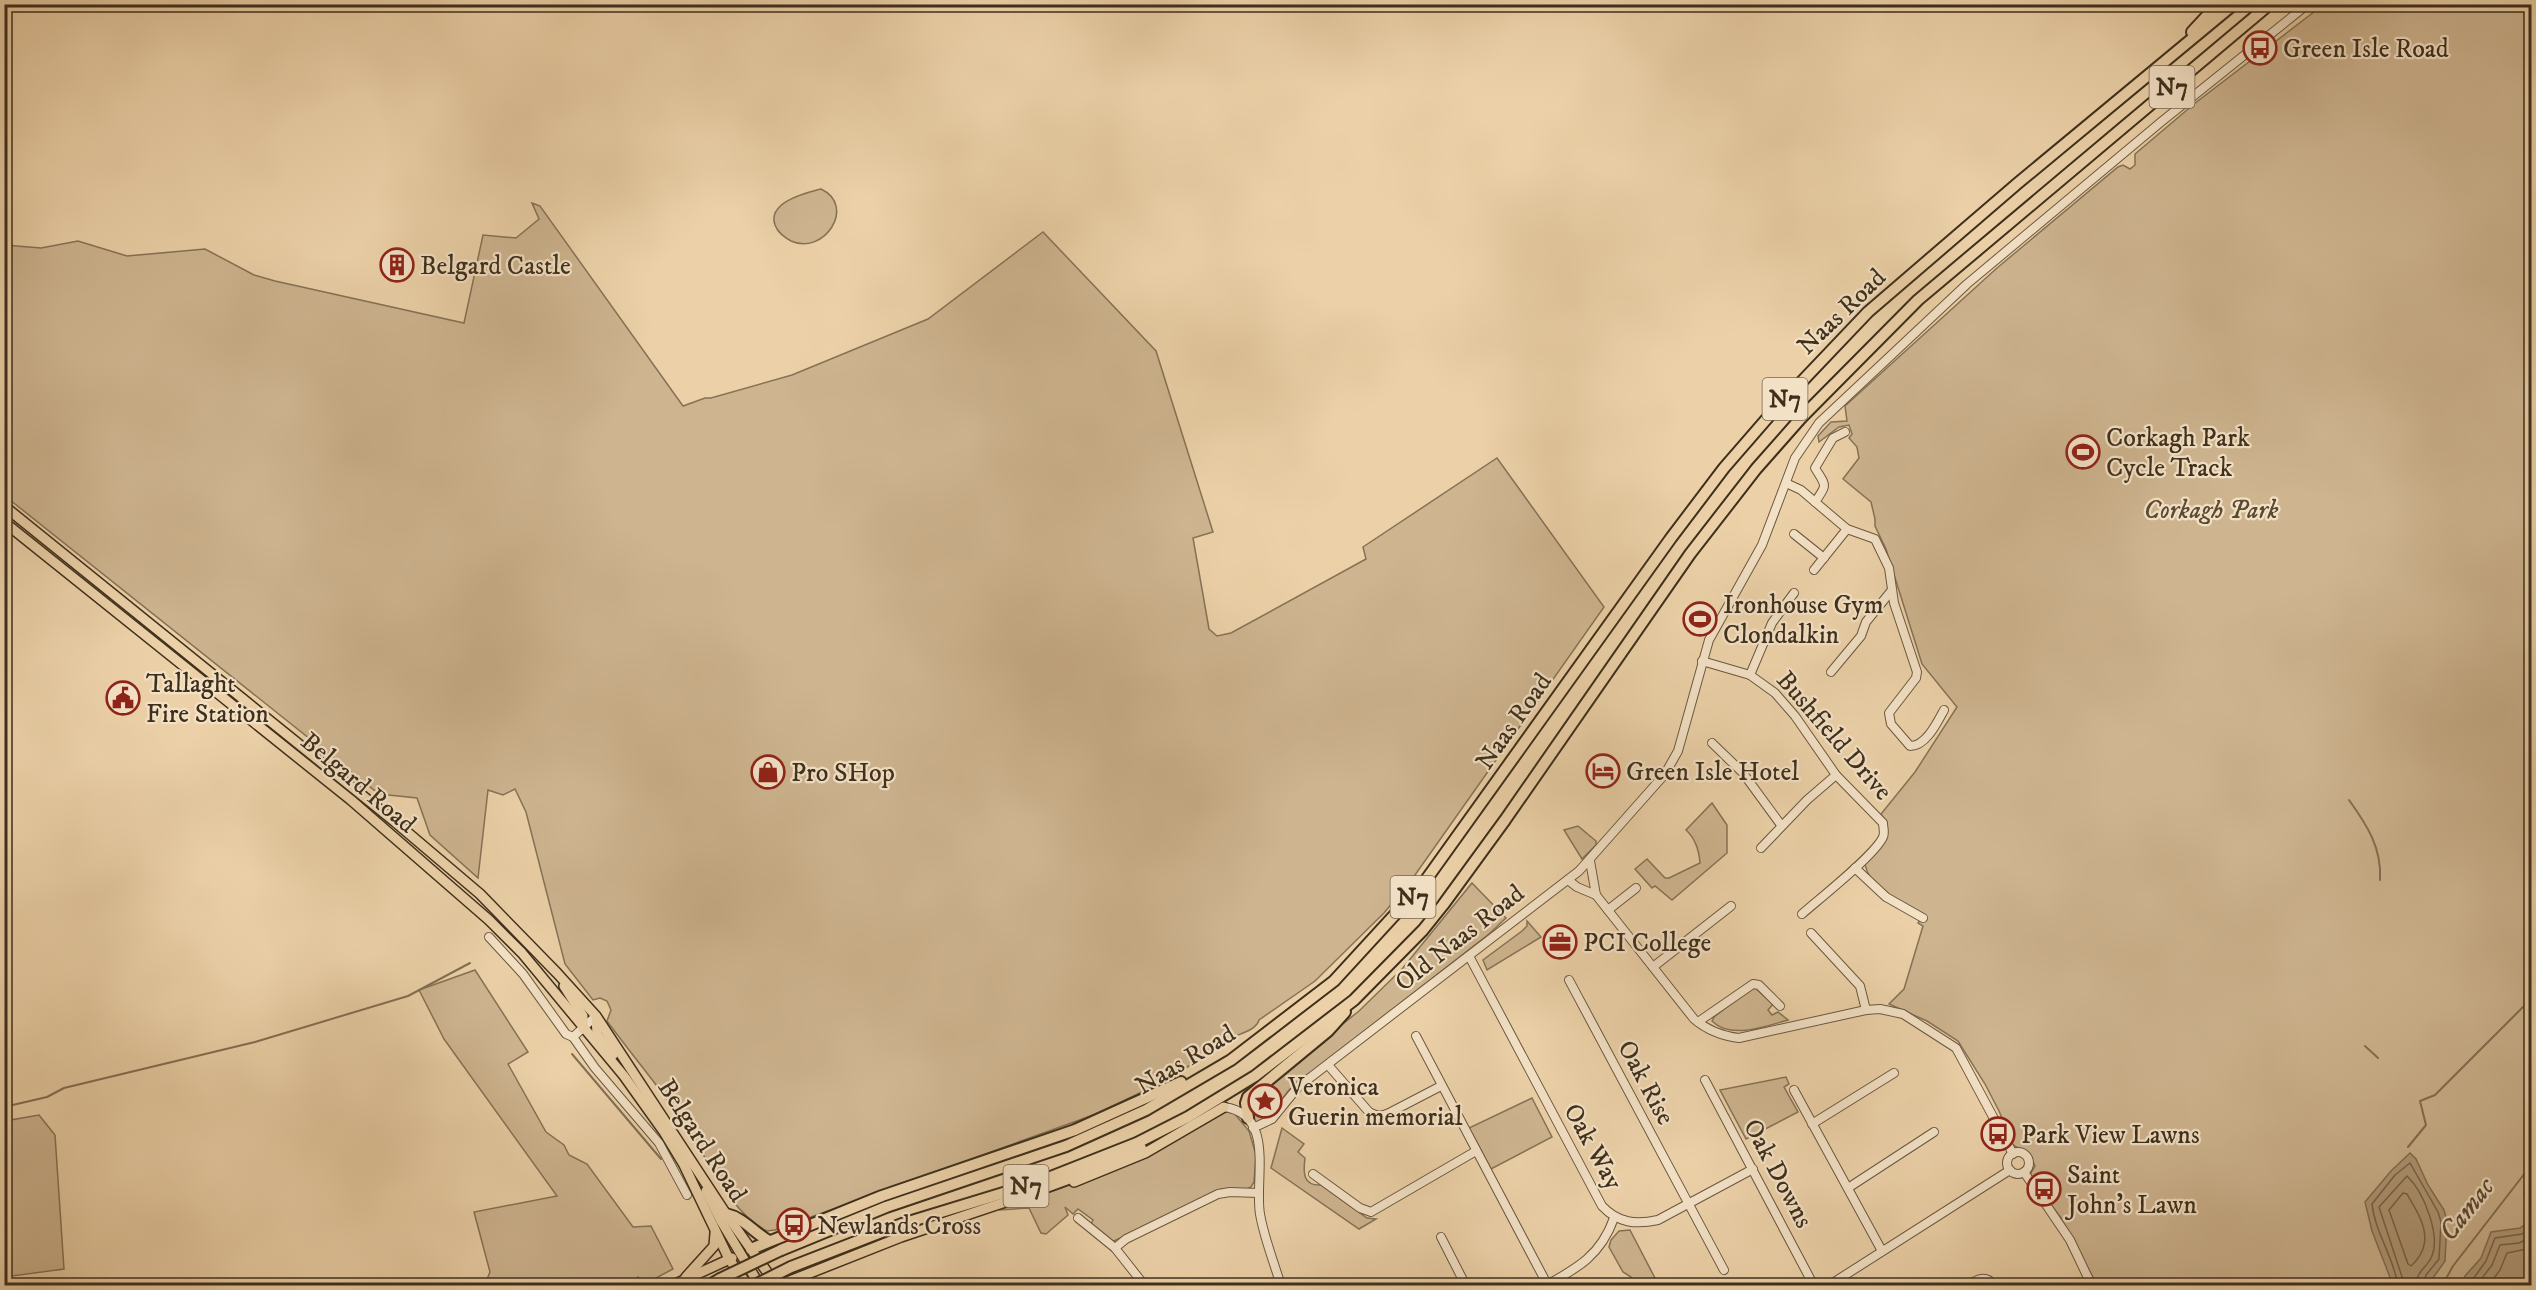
<svg xmlns="http://www.w3.org/2000/svg" width="2536" height="1290" font-family="'IM FELL DW Pica',serif">
  <style>
    .green { fill: #ceb590; stroke: #867256; stroke-width: 1.5 }
    .water { fill: #b19a78; stroke: #836f53; stroke-width: 1.5 }
    .lines { fill: none; stroke-linecap: round; stroke-linejoin: round }
    .shore { stroke: #78644a; stroke-width: 1.5 }
    .stream { stroke: #836f53; stroke-width: 2 }
    .minor-casing { stroke: #6a583f; stroke-width: 10 }
    .major-casing { stroke: #3e2f1c; stroke-width: 12 }
    .highway-casing { stroke: #3e2f1c; stroke-width: 14 }
    .minor { stroke: #f3e1c6; stroke-width: 8 }
    .major { stroke: #ecd1a8; stroke-width: 9 }
    .highway { stroke: #ecd1a8; stroke-width: 10 }
    .highway-bridge-casing { stroke: #3e2f1c; stroke-width: 14; stroke-linecap: butt }
    .highway-bridge { stroke: #ecd1a8; stroke-width: 10 }
    .labels { text-anchor: middle; stroke-width: 4.5; stroke-linejoin: round; paint-order: stroke }
    .shield { fill: #f3e1c6; stroke: #74644f; stroke-width: 1.5 }
    .shield-label { font-size: 24px; font-weight: bold; fill: #3e2f1c }
    .poi-label { font-size: 26px; fill: #3e2f1c; stroke: #f3e1c6; text-anchor: start }
    .street-label { font-size: 26px; fill: #3e2f1c; stroke: #f3e1c6 }
    .park-label { font-size: 26px; font-style: italic; fill: #5b4a33; stroke: #f3e1c6 }
    .water-label { font-size: 27px; font-style: italic; fill: #5b4a33; stroke: #f3e1c6 }
  </style>
  <rect width="100%" height="100%" fill="#ecd1a8"/>
  <filter id="stains"><feTurbulence type="fractalNoise" baseFrequency=".00333" numOctaves="4"/><feColorMatrix values="0 0 0 0 .2 0 0 0 0 .09 0 0 0 0 .02 0 0 0 .5 -.17"/></filter>
  <radialGradient id="worn" r=".72"><stop offset=".6" stop-color="#630" stop-opacity="0"/><stop offset="1" stop-color="#630" stop-opacity=".3"/></radialGradient>
  <g class="green">
    <path d="M2323,5H2531V1285H2097L2061,1218L2029,1176L2035,1166L2029,1154L2013,1145L1999,1111L1985,1084L1958,1041L1927,1021L1889,1004L1904,989L1923,926L1918,923L1923,915C1903,903 1869,889 1865,864C1877,846 1894,835 1881,814L1915,772L1957,707L1922,664L1886,549L1875,526V519L1871,502L1843,479L1859,458L1857,447L1849,438L1852,434L1849,425L1839,427L1819,442L1818,436L1831,422L1847,421L1845,406L1997,268L2118,167L2123,165L2130,169L2135,165V154L2194,104Z"/>
    <path d="M821,189C857,206 824,256 791,241C784,237 778,233 775,225C767,202 806,193 821,189Z"/>
    <path d="M532,203L540,206L683,406L705,398H711L792,375L928,319L1043,232L1156,351L1213,532L1193,538L1209,629L1217,636L1231,633L1366,559L1363,547L1497,458L1604,607L1415,875L1384,913L1315,981L1259,1020C1257,1028 1246,1032 1238,1035L1165,1081L1096,1114L775,1230L767,1231C731,1214 706,1156 684,1123C660,1088 632,1055 607,1021L611,1010L607,1001L600,998L593,1000L565,964L526,812L515,789L503,795L488,790L478,878L430,835L417,798L379,794L5,496V245L41,248L78,241L127,256L205,249L254,275L275,281L464,323L483,235L516,238L539,219Z"/>
    <path d="M1712,803L1727,825V853L1672,900L1655,886L1652,888L1635,869L1647,859L1665,878H1669L1700,863C1699,850 1696,839 1686,830Z"/>
    <path d="M1578,826L1596,841V845L1582,859L1564,830Z"/>
    <path d="M1472,883L1506,918L1489,934L1289,1090L1268,1118L1256,1126L1252,1105L1255,1094L1359,1011L1402,969Z"/>
    <path d="M1527,921L1541,937L1487,970L1483,960L1522,931L1527,926Z"/>
    <path d="M475,970L528,1052L508,1064L546,1132L564,1145L569,1155L587,1164L633,1227L651,1226L673,1269L643,1285L638,1277L625,1286L449,1285L487,1279L490,1272L474,1212L557,1196L444,1039L419,990Z"/>
    <path d="M1753,986L1773,1004L1768,1010L1772,1015L1778,1012L1788,1020C1766,1026 1731,1040 1712,1021L1714,1017Z"/>
    <path d="M1786,1077L1789,1084L1784,1087L1798,1112L1746,1139L1720,1090Z"/>
    <path d="M1532,1098L1552,1137L1491,1169L1469,1128Z"/>
    <path d="M1221,1111L1234,1113L1249,1131L1256,1155L1254,1182L1251,1187L1244,1190L1222,1189L1114,1241L1108,1240L1090,1226L1093,1220L1078,1209L1073,1214L1065,1207L1068,1215L1046,1234L1041,1233L1029,1208L999,1210L1085,1179Z"/>
    <path d="M39,1115L55,1135L64,1269L5,1277V1121Z"/>
    <path d="M1282,1128L1304,1144L1298,1152L1305,1158C1303,1173 1303,1186 1321,1185L1367,1218L1376,1219L1359,1229L1271,1168Z"/>
    <path d="M1630,1230L1656,1280L1644,1285H1635L1631,1277L1623,1272L1609,1247L1611,1240L1619,1231Z"/>
  </g>
  <g class="water">
    <path d="M2410,1153L2416,1159L2428,1185L2444,1210L2447,1221L2445,1261L2428,1285H2393L2372,1231L2365,1202L2391,1171Z"/>
    <path d="M2531,1183V1285H2461L2465,1276L2481,1258L2491,1232L2520,1228L2528,1222L2524,1192Z"/>
  </g>
  <g class="lines">
    <g class="shore">
      <path d="M2403,1193L2407,1194C2421,1218 2437,1242 2411,1266L2408,1264L2389,1210Z"/>
      <path d="M2398,1286C2394,1257 2375,1233 2372,1204L2395,1175L2410,1163L2438,1212L2441,1222L2439,1259L2426,1275L2423,1286"/>
      <path d="M2405,1286L2379,1207L2407,1176C2423,1191 2442,1236 2431,1258C2426,1268 2416,1272 2416,1286"/>
      <path d="M2468,1286L2486,1261L2495,1238L2522,1234L2532,1227"/>
      <path d="M2476,1286L2492,1265L2500,1245L2519,1243L2532,1237"/>
      <path d="M2488,1286L2500,1270L2507,1253L2532,1248"/>
    </g>
    <g class="stream">
      <path d="M2349,800C2367,825 2382,848 2380,880"/>
      <path d="M2365,1046L2378,1058"/>
      <path d="M572,1054L661,1159"/>
      <path d="M4,1107L47,1097L64,1088L255,1042L408,996L470,963"/>
      <path d="M2408,1147L2426,1125L2420,1101L2435,1095L2532,998"/>
      <path d="M2442,1286L2453,1266L2532,1164"/>
    </g>
    <g class="minor-casing">
      <g id="minor">
        <path d="M1786,483L1801,490L1847,529L1875,539L1889,568L1894,603L1917,672L1916,678L1889,713L1891,724L1910,746C1926,746 1937,723 1944,710"/>
        <path d="M1815,502C1828,484 1826,486 1815,468L1833,438L1845,432"/>
        <path d="M1794,534L1824,558"/>
        <path d="M1814,570L1847,529"/>
        <path d="M1702,661L1750,675L1775,693L1795,716L1836,775L1883,823C1883,827 1885,833 1883,837C1875,855 1819,899 1802,914"/>
        <path d="M1831,672L1861,636L1866,622L1892,590"/>
        <path d="M1750,675L1772,623L1794,593"/>
        <path d="M1712,743L1743,773L1781,825"/>
        <path d="M1761,848L1807,800L1836,775"/>
        <path d="M1590,861L1596,895L1694,1019C1707,1030 1721,1036 1739,1038L1866,1010L1880,1009L1903,1014L1956,1048L2013,1154"/>
        <path d="M1855,868L1886,897L1923,918"/>
        <path d="M1568,880L1577,887L1596,895"/>
        <path d="M1608,910L1636,888"/>
        <path d="M1811,933L1860,986L1866,1010"/>
        <path d="M489,937L523,974L566,1034L573,1037L596,1016"/>
        <path d="M1469,956L1602,1206C1618,1223 1636,1225 1658,1220L1753,1169"/>
        <path d="M1653,967L1731,906"/>
        <path d="M1569,980L1724,1270"/>
        <path d="M1698,1022L1753,984L1759,985L1780,1006"/>
        <path d="M1416,1036L1547,1284"/>
        <path d="M573,1037L595,1068L659,1143L687,1195"/>
        <path d="M1328,1065L1369,1112C1377,1116 1381,1117 1389,1113L1441,1086"/>
        <path d="M1705,1080L1814,1286"/>
        <path d="M1794,1090L1882,1251"/>
        <path d="M1224,1107C1276,1114 1254,1180 1260,1214C1264,1238 1274,1262 1281,1286"/>
        <path d="M1812,1124L1894,1073"/>
        <path d="M1253,1128L1272,1119L1298,1087L1579,871L1665,774L1678,751L1709,640L1762,545L1795,458L1819,423L1967,284L2161,122L2308,4"/>
        <circle cx="2018" cy="1163" r="11"/>
        <path d="M2024,1172L2070,1240L2092,1286"/>
        <path d="M1313,1174L1360,1208L1371,1212L1476,1151"/>
        <path d="M1848,1188L1934,1132"/>
        <path d="M1078,1218L1115,1248L1145,1286"/>
        <path d="M1441,1237L1466,1286"/>
        <path d="M1115,1248L1126,1239L1218,1194L1230,1192L1259,1193"/>
        <path d="M1545,1286C1578,1268 1601,1255 1614,1218"/>
        <path d="M1828,1286L2010,1170"/>
        <path d="M1966,1286C1977,1279 1986,1274 1995,1286"/>
      </g>
    </g>
    <g class="major-casing">
      <g id="major">
        <path d="M4,506L394,821L480,894L557,973L596,1016L726,1214L777,1286"/>
        <path d="M4,522L351,800L489,920L522,953L624,1076L664,1132L684,1165L729,1259L748,1286"/>
        <path d="M564,986L583,1016V1029"/>
        <path d="M596,1017L597,1034L613,1055"/>
        <path d="M1074,1182L1145,1153L1224,1107"/>
        <path d="M706,1191L721,1221L760,1286"/>
        <path d="M686,1277L714,1246L715,1233"/>
        <path d="M671,1286L732,1258"/>
        <path d="M777,1286L901,1237L1023,1196"/>
      </g>
    </g>
    <g class="highway-casing">
      <g id="highway">
        <path d="M2192,32L2218,4"/>
        <path d="M1248,1118L1246,1103L1248,1097L1328,1031L1345,1012"/>
        <path d="M1016,1198L1095,1169L1141,1148"/>
        <path d="M726,1214C744,1218 753,1232 769,1241"/>
        <path d="M751,1249L882,1196L1075,1130L1181,1082"/>
        <path d="M781,1250L886,1207L1066,1146L1146,1110L1231,1060L1334,981L1423,884L1671,538L1724,468L1770,415L1868,312L2018,183L2234,4"/>
        <path d="M791,1267L902,1224L1033,1184L1137,1143L1188,1117L1255,1076L1354,1000L1423,930L1443,905L1505,820L1690,554L1756,469L1801,418L1918,300L2270,4"/>
        <path d="M708,1286L720,1279"/>
      </g>
    </g>
    <use href="#minor" class="minor"/>
    <use href="#major" class="major"/>
    <use href="#highway" class="highway"/>
    <g class="highway-bridge-casing">
      <g id="highway-bridge">
        <path d="M720,1279L781,1250"/>
        <path d="M753,1286L791,1267"/>
      </g>
    </g>
    <use href="#highway-bridge" class="highway-bridge"/>
  </g>
  <defs>
    <g id="bus-ring" transform="scale(1.725)"><circle r="9.5" fill="#f3e1c6" stroke="#8f2418" stroke-width="1.5"/><path d="M-5-6H5V4H4V6H2V4H-2V6H-4V4H-5ZM-3.5-4V0h7V-4ZM-3.5 1.2v1.5H-2V1.2ZM2 1.2v1.5H3.5V1.2Z" fill="#8f2418"/></g>
    <g id="building-ring" transform="scale(1.725)"><circle r="9.5" fill="#f3e1c6" stroke="#8f2418" stroke-width="1.5"/><path d="M-4-6H4V6H1V3H-1V6H-4ZM-2.5-4.3h1.7v1.8h-1.7ZM.8-4.3h1.7v1.8H.8ZM-2.5-1h1.7V.8h-1.7ZM.8-1h1.7V.8H.8Z" fill="#8f2418"/></g>
    <g id="stadium-ring" transform="scale(1.725)"><circle r="9.5" fill="#f3e1c6" stroke="#8f2418" stroke-width="1.5"/><path d="M0-5a6.5 5 0 1 0 0 10a6.5 5 0 1 0 0-10ZM-3.5-1.8h7v3.6h-7Z" fill="#8f2418"/></g>
    <g id="civic-ring" transform="scale(1.725)"><circle r="9.5" fill="#f3e1c6" stroke="#8f2418" stroke-width="1.5"/><path d="M-.6-6.5H3V-4.5H.6V-3L4-1V1h2V6H-6V1h2V-1L-.6-3ZM-1.2 2.5V6h2.4V2.5Z" fill="#8f2418"/></g>
    <g id="hotel-ring" transform="scale(1.725)"><circle r="9.5" fill="#f3e1c6" stroke="#8f2418" stroke-width="1.5"/><path d="M-6-4.5h1.5V1H6V5H4.5V3h-9V5H-6ZM-4 0a1.8 1.8 0 1 1 3.6 0ZM.5 0V-2.5h3Q6-2.5 6 0Z" fill="#8f2418"/></g>
    <g id="shop-ring" transform="scale(1.725)"><circle r="9.5" fill="#f3e1c6" stroke="#8f2418" stroke-width="1.5"/><path d="M-5-2.5h2.3a2.7 3.5 0 0 1 5.4 0H5L5.5 6h-11ZM-1.5-2.5h3a1.5 2.3 0 0 0-3 0Z" fill="#8f2418"/></g>
    <g id="office-ring" transform="scale(1.725)"><circle r="9.5" fill="#f3e1c6" stroke="#8f2418" stroke-width="1.5"/><path d="M-6-3h4V-5.5h4V-3h4V5H-6ZM-1-4.5V-3h2v-1.5ZM-6 0V1H6V0Z" fill="#8f2418"/></g>
    <g id="sight-ring" transform="scale(1.725)"><circle r="9.5" fill="#f3e1c6" stroke="#8f2418" stroke-width="1.5"/><path d="M0-6L1.8-2.2L6-1.7L2.9 1.2L3.7 5.4L0 3.3L-3.7 5.4L-2.9 1.2L-6-1.7L-1.8-2.2Z" fill="#8f2418"/></g>
  </defs>
  <g fill-rule="evenodd">
    <use href="#bus-ring" x="2260" y="48"/>
    <use href="#building-ring" x="397" y="265"/>
    <use href="#stadium-ring" x="2083" y="452"/>
    <use href="#stadium-ring" x="1700" y="619"/>
    <use href="#civic-ring" x="123" y="698"/>
    <use href="#hotel-ring" x="1603" y="771"/>
    <use href="#shop-ring" x="768" y="772"/>
    <use href="#office-ring" x="1560" y="942"/>
    <use href="#sight-ring" x="1265" y="1101"/>
    <use href="#bus-ring" x="1998" y="1134"/>
    <use href="#bus-ring" x="2044" y="1189"/>
    <use href="#bus-ring" x="794" y="1225"/>
  </g>
  <g class="labels">
    <g class="shield">
      <rect x="2149.5" y="66" width="45" height="42" rx="4.5"/>
      <rect x="1762.5" y="378" width="45" height="42" rx="4.5"/>
      <rect x="1390.5" y="876" width="45" height="42" rx="4.5"/>
      <rect x="1003.5" y="1165" width="45" height="42" rx="4.5"/>
    </g>
    <g class="shield-label">
      <text x="2172" y="95">N7</text>
      <text x="1785" y="407">N7</text>
      <text x="1413" y="905">N7</text>
      <text x="1026" y="1194">N7</text>
    </g>
    <g class="poi-label">
      <text x="2283" y="57">Green Isle Road</text>
      <text x="420" y="274">Belgard Castle</text>
      <text x="2106" y="446">Corkagh Park<tspan x="2106" dy="30">Cycle Track</tspan></text>
      <text x="1723" y="613">Ironhouse Gym<tspan x="1723" dy="30">Clondalkin</tspan></text>
      <text x="146" y="692">Tallaght<tspan x="146" dy="30">Fire Station</tspan></text>
      <text x="1626" y="780">Green Isle Hotel</text>
      <text x="791" y="781">Pro SHop</text>
      <text x="1583" y="951">PCI College</text>
      <text x="1288" y="1095">Veronica<tspan x="1288" dy="30">Guerin memorial</tspan></text>
      <text x="2021" y="1143">Park View Lawns</text>
      <text x="2067" y="1183">Saint<tspan x="2067" dy="30">John's Lawn</tspan></text>
      <text x="817" y="1234">Newlands Cross</text>
    </g>
    <g class="street-label">
      <text transform="translate(1841 311) rotate(-44)" y="9">Naas Road</text>
      <text transform="translate(1513 721) rotate(-55)" y="9">Naas Road</text>
      <text transform="translate(1835 735) rotate(49)" y="9">Bushfield Drive</text>
      <text transform="translate(359 782) rotate(40)" y="9">Belgard Road</text>
      <text transform="translate(1459 937) rotate(-38)" y="9">Old Naas Road</text>
      <text transform="translate(1185 1059) rotate(-31)" y="9">Naas Road</text>
      <text transform="translate(1647 1082) rotate(62)" y="9">Oak Rise</text>
      <text transform="translate(703 1140) rotate(57)" y="9">Belgard Road</text>
      <text transform="translate(1594 1146) rotate(61)" y="9">Oak Way</text>
      <text transform="translate(1779 1173) rotate(62)" y="9">Oak Downs</text>
    </g>
    <g class="park-label">
      <text x="2211" y="518">Corkagh Park</text>
    </g>
    <g class="water-label">
      <text transform="translate(2466 1209) rotate(-52)" y="9">Camac</text>
    </g>
  </g>
  <rect width="2536" height="1290" fill="none" stroke="#ecd1a8" stroke-width="24"/>
  <rect x="6" y="6" width="2524" height="1278" fill="none" stroke="#3e2f1c" stroke-width="3"/>
  <rect x="12" y="12" width="2512" height="1266" fill="none" stroke="#3e2f1c" stroke-width="1.5"/>
  <rect width="100%" height="100%" filter="url(#stains)"/>
  <rect width="100%" height="100%" fill="url(#worn)"/>
</svg>
